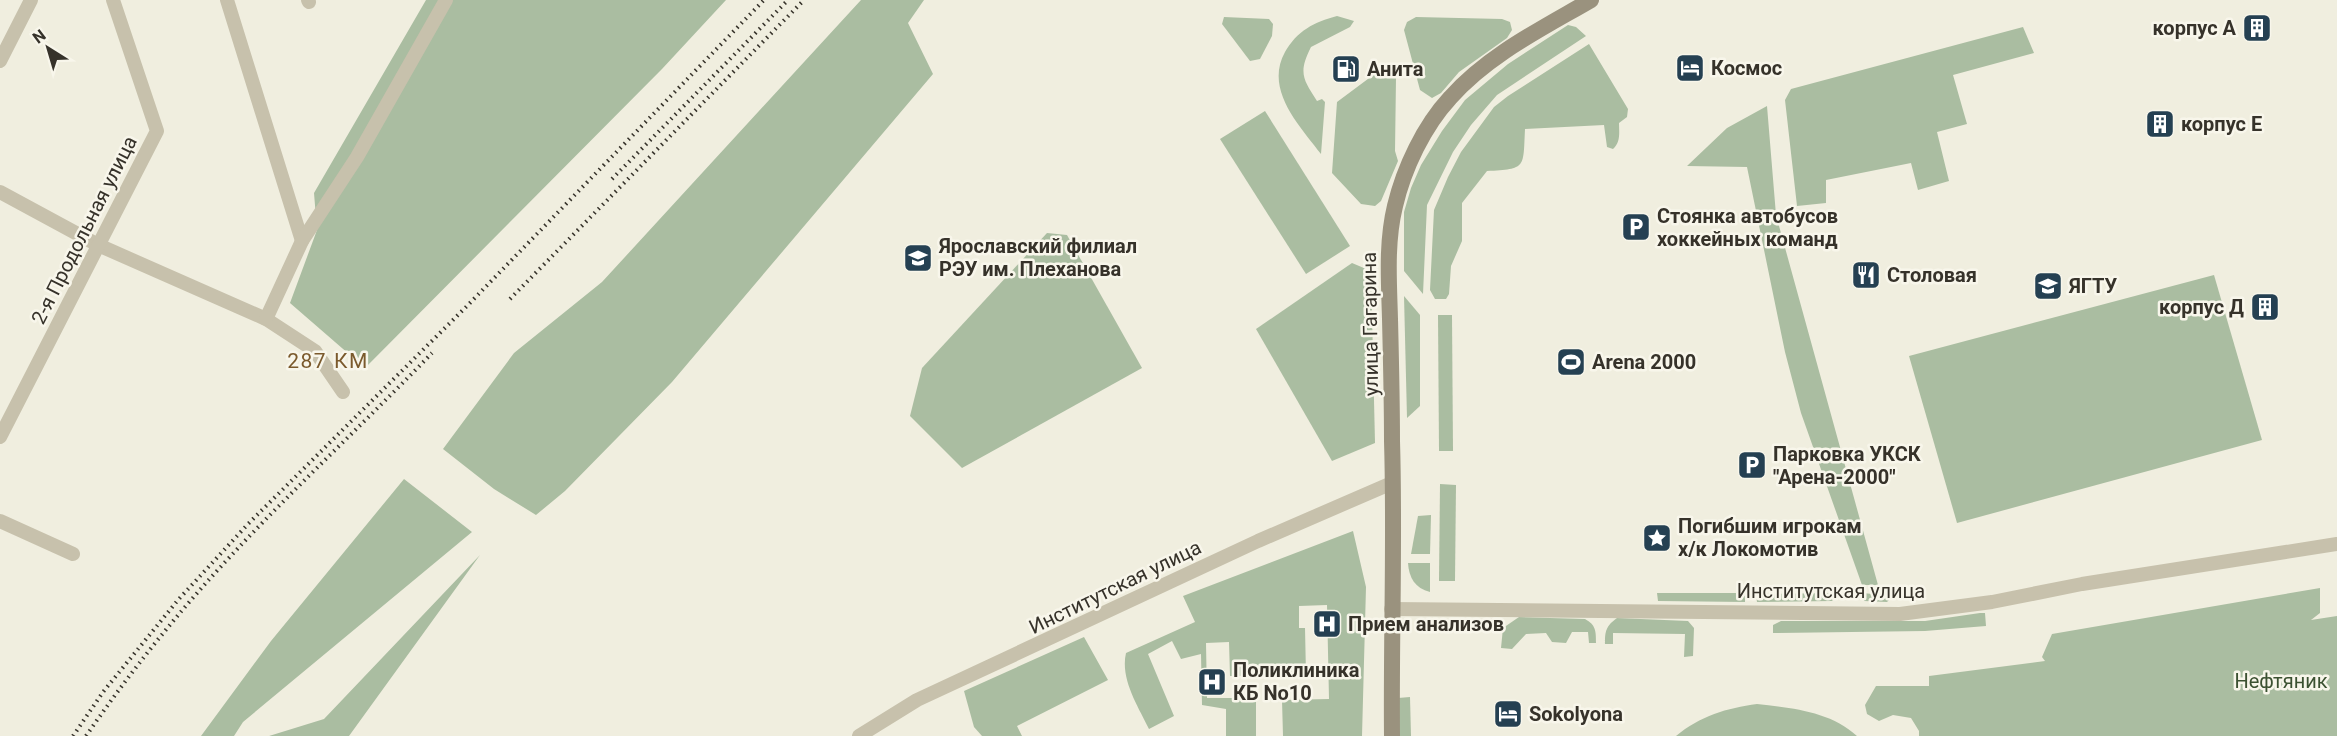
<svg xmlns="http://www.w3.org/2000/svg" width="2337" height="736" font-family="Roboto,sans-serif">
  <style>
    .green { fill: #aabda1 }
    .lines { fill: none; stroke-linecap: round; stroke-linejoin: round }
    .minor { stroke: #c7c1ac; stroke-width: 14 }
    .secondary { stroke: #9a927e; stroke-width: 16 }
    .rail { stroke: #36322a; stroke-width: 4; stroke-dasharray: 1.5 4.5; stroke-linecap: butt }
    .labels { text-anchor: middle; stroke-width: 5; stroke-linejoin: round; paint-order: stroke }
    .poi-label { font-size: 20px; font-weight: bold; fill: #36322a; stroke: #f8f6eb; text-anchor: start }
    .street-label { font-size: 20px; fill: #36322a; stroke: #f8f6eb }
    .park-label { font-size: 20px; fill: #3b5131; stroke: #f8f6eb }
    .neighbourhood-label { font-size: 21px; letter-spacing: 1.5px; fill: #7b5a2d; stroke: #f8f6eb }
  </style>
  <rect width="100%" height="100%" fill="#f0eedf"/>
  <g class="green">
    <path d="M426,0H726L662,69L365,368L290,303L317,230L314,193Z"/>
    <path d="M861,0H924L908,23L933,74L672,382L565,491L536,515L494,489L443,449L514,353L602,282Z"/>
    <path d="M1337,16L1354,21L1350,27L1311,47C1298,73 1303,79 1317,101L1322,99L1325,102L1321,154C1300,126 1264,90 1285,52C1297,31 1314,22 1337,16Z"/>
    <path d="M1224,17L1269,19L1273,24L1272,36L1260,59L1250,61L1222,24Z"/>
    <path d="M1416,17L1502,19L1510,22L1512,30L1507,38L1459,72L1441,93L1432,98L1420,90L1404,30L1407,22Z"/>
    <path d="M1568,25L1576,27L1586,36L1497,95L1471,125L1453,152L1427,205L1423,294L1404,271V212L1411,188L1421,165L1442,131L1465,100L1508,64Z"/>
    <path d="M2023,27L2034,53L1953,75L1967,124L1937,132L1949,181L1918,190L1911,163L1826,180V203L1797,206L1785,100L1791,89Z"/>
    <path d="M1589,44L1628,109L1627,117L1619,123C1619,132 1621,142 1613,149L1607,147L1604,125L1525,129C1523,168 1527,169 1487,171L1462,203V241L1451,266L1449,294L1446,299H1435L1430,290L1434,210L1448,177L1461,152L1494,107L1508,96Z"/>
    <path d="M1384,67L1392,68L1396,78L1395,151L1398,161L1381,201L1375,206L1361,204L1332,173L1337,102Z"/>
    <path d="M1767,106L1776,215L1878,585H1862L1801,413L1785,352L1747,167L1687,166L1727,128Z"/>
    <path d="M1265,111L1350,246L1306,274L1220,139Z"/>
    <path d="M1047,233L1067,235L1142,368L962,468L910,416L922,368Z"/>
    <path d="M1352,263L1371,271L1375,443L1332,461L1256,329Z"/>
    <path d="M2214,275L2262,440L1957,523L1909,356Z"/>
    <path d="M1404,296L1420,315V406L1407,418Z"/>
    <path d="M1438,315H1452L1453,451H1439Z"/>
    <path d="M404,479L472,532L243,722L234,736H201L271,641Z"/>
    <path d="M1440,484L1456,485L1455,581H1439Z"/>
    <path d="M1431,515L1430,554H1411L1418,516Z"/>
    <path d="M1353,531L1366,587L1362,736H1283L1282,700L1329,699L1327,605L1299,606V628H1305L1306,675L1230,676L1229,642L1206,643L1207,698H1256V736H1226V709L1202,705L1201,654L1181,659L1172,641L1148,654L1174,716L1149,729C1138,706 1120,679 1126,653L1195,622L1183,596Z"/>
    <path d="M480,555L349,736H269L324,719Z"/>
    <path d="M1408,563H1430V592C1415,588 1409,578 1408,563Z"/>
    <path d="M2320,588V613L2311,620L2337,616V736H1919V731L1911,718L1893,715L1879,721L1867,714L1865,705L1876,686H1929V676L2045,661L2042,657L2052,634Z"/>
    <path d="M1657,593H1745V602L1658,601Z"/>
    <path d="M1839,593L1832,601L1757,602L1756,594Z"/>
    <path d="M1863,593L1890,596L1889,600L1887,602L1864,601Z"/>
    <path d="M1980,613H1985L1986,626L1925,631L1773,633V625L1781,621H1925Z"/>
    <path d="M1519,617L1585,619C1596,625 1596,631 1596,643H1589L1588,632H1572L1566,643L1552,642L1546,633L1526,634L1512,649L1501,648L1503,628Z"/>
    <path d="M1617,618L1688,621L1694,628L1693,656L1684,657L1685,634L1613,633V644H1605C1605,631 1606,626 1617,618Z"/>
    <path d="M1084,637L1108,680L1017,726L1022,736H982L974,727L964,691Z"/>
    <path d="M1410,697L1411,736H1399L1398,698Z"/>
    <path d="M1757,704C1791,708 1830,711 1857,736H1676C1700,716 1727,708 1757,704Z"/>
  </g>
  <g class="lines">
    <g class="minor">
      <path d="M227,0L302,241"/>
      <path d="M308,0L309,2"/>
      <path d="M0,61L31,0"/>
      <path d="M0,192L98,245L266,319L315,351L343,392"/>
      <path d="M266,319L302,241L357,157L446,0"/>
      <path d="M0,437L157,131L113,0"/>
      <path d="M0,521L73,554"/>
      <path d="M1391,609L1900,614L1992,602L2082,584L2337,544"/>
      <path d="M859,736L917,700L1258,541L1392,483"/>
    </g>
    <path class="secondary" d="M1392,736C1391,638 1395,539 1392,441C1392,400 1391,360 1390,319C1389,281 1386,243 1395,206C1404,168 1424,126 1450,98C1488,55 1543,28 1591,0"/>
    <g class="rail">
      <path d="M612,179L788,0"/>
      <path d="M510,299L804,0"/>
      <path d="M73,736L103,692L178,600L248,524L467,306L764,0"/>
      <path d="M86,736C117,691 150,648 185,607C262,517 351,437 432,353"/>
    </g>
  </g>
  <defs>
    <g id="building-square" transform="scale(1.5)"><rect x="-9" y="-9" width="18" height="18" rx="4" fill="#254052" stroke="#f8f6eb"/><path d="M-4-6H4V6H1V3H-1V6H-4ZM-2.5-4.3h1.7v1.8h-1.7ZM.8-4.3h1.7v1.8H.8ZM-2.5-1h1.7V.8h-1.7ZM.8-1h1.7V.8H.8Z" fill="#fff"/></g>
    <g id="hotel-square" transform="scale(1.5)"><rect x="-9" y="-9" width="18" height="18" rx="4" fill="#254052" stroke="#f8f6eb"/><path d="M-6-4.5h1.5V1H6V5H4.5V3h-9V5H-6ZM-4 0a1.8 1.8 0 1 1 3.6 0ZM.5 0V-2.5h3Q6-2.5 6 0Z" fill="#fff"/></g>
    <g id="fuel-square" transform="scale(1.5)"><rect x="-9" y="-9" width="18" height="18" rx="4" fill="#254052" stroke="#f8f6eb"/><path d="M-5.5-6h7V0h2V4h1.3V-2.5L3-4.5l.8-.8L6-3V5H2.5V1h-1V6h-7ZM-4.2-4.7v3.2H.2V-4.7Z" fill="#fff"/></g>
    <g id="parking-square" transform="scale(1.5)"><rect x="-9" y="-9" width="18" height="18" rx="4" fill="#254052" stroke="#f8f6eb"/><path d="M-3.5-5.5H1a3.5 3.5 0 0 1 0 7H-1V5.5H-3.5ZM-1-3.4V-.6H.8a1.4 1.4 0 0 0 0-2.8Z" fill="#fff"/></g>
    <g id="university-square" transform="scale(1.5)"><rect x="-9" y="-9" width="18" height="18" rx="4" fill="#254052" stroke="#f8f6eb"/><path d="M0-5L7-2L0 1L-7-2ZM-4 1L0 2.5L4 1V4Q0 6-4 4Z" fill="#fff"/></g>
    <g id="restaurant-square" transform="scale(1.5)"><rect x="-9" y="-9" width="18" height="18" rx="4" fill="#254052" stroke="#f8f6eb"/><path d="M-5-6h1v4h1v-4h1v4h1v-4h1v5L-1.5 .5V6h-2V.5L-5-1ZM5-6V6H3V1.5H1.5Q1.5-4 5-6Z" fill="#fff"/></g>
    <g id="stadium-square" transform="scale(1.5)"><rect x="-9" y="-9" width="18" height="18" rx="4" fill="#254052" stroke="#f8f6eb"/><path d="M0-5a6.5 5 0 1 0 0 10a6.5 5 0 1 0 0-10ZM-3.5-1.8h7v3.6h-7Z" fill="#fff"/></g>
    <g id="sight-square" transform="scale(1.5)"><rect x="-9" y="-9" width="18" height="18" rx="4" fill="#254052" stroke="#f8f6eb"/><path d="M0-6L1.8-2.2L6-1.7L2.9 1.2L3.7 5.4L0 3.3L-3.7 5.4L-2.9 1.2L-6-1.7L-1.8-2.2Z" fill="#fff"/></g>
    <g id="hospital-square" transform="scale(1.5)"><rect x="-9" y="-9" width="18" height="18" rx="4" fill="#254052" stroke="#f8f6eb"/><path d="M-5-5h3v3.5h4V-5h3V5h-3V1.5h-4V5h-3Z" fill="#fff"/></g>
  </defs>
  <g fill-rule="evenodd">
    <use href="#building-square" x="2257" y="28"/>
    <use href="#hotel-square" x="1690" y="68"/>
    <use href="#fuel-square" x="1346" y="69"/>
    <use href="#building-square" x="2160" y="124"/>
    <use href="#parking-square" x="1636" y="227"/>
    <use href="#university-square" x="918" y="258"/>
    <use href="#restaurant-square" x="1866" y="275"/>
    <use href="#university-square" x="2048" y="286"/>
    <use href="#building-square" x="2265" y="307"/>
    <use href="#stadium-square" x="1571" y="362"/>
    <use href="#parking-square" x="1752" y="465"/>
    <use href="#sight-square" x="1657" y="538"/>
    <use href="#hospital-square" x="1327" y="624"/>
    <use href="#hospital-square" x="1212" y="682"/>
    <use href="#hotel-square" x="1508" y="714"/>
  </g>
  <g class="labels">
    <g class="poi-label">
      <text x="2236" y="35" text-anchor="end">корпус А</text>
      <text x="1711" y="75">Космос</text>
      <text x="1367" y="76">Анита</text>
      <text x="2181" y="131">корпус Е</text>
      <text x="1657" y="223">Стоянка автобусов<tspan x="1657" dy="23">хоккейных команд</tspan></text>
      <text x="939" y="253">Ярославский филиал<tspan x="939" dy="23">РЭУ им. Плеханова</tspan></text>
      <text x="1887" y="282">Столовая</text>
      <text x="2069" y="293">ЯГТУ</text>
      <text x="2244" y="314" text-anchor="end">корпус Д</text>
      <text x="1592" y="369">Arena 2000</text>
      <text x="1773" y="461">Парковка УКСК<tspan x="1773" dy="23">"Арена-2000"</tspan></text>
      <text x="1678" y="533">Погибшим игрокам<tspan x="1678" dy="23">х/к Локомотив</tspan></text>
      <text x="1348" y="631">Прием анализов</text>
      <text x="1233" y="677">Поликлиника<tspan x="1233" dy="23">КБ No10</tspan></text>
      <text x="1529" y="721">Sokolyona</text>
    </g>
    <g class="street-label">
      <text transform="translate(84 230) rotate(-63)" y="7">2-я Продольная улица</text>
      <text transform="translate(1370 324) rotate(-91)" y="7">улица Гагарина</text>
      <text transform="translate(1115 587) rotate(-26)" y="7">Институтская улица</text>
      <text x="1831" y="598">Институтская улица</text>
    </g>
    <g class="park-label">
      <text x="2281" y="688">Нефтяник</text>
    </g>
    <g class="neighbourhood-label">
      <text x="328" y="368">287 КМ</text>
    </g>
  </g>
  <g transform="translate(48 48) rotate(323)" stroke="#f8f6eb" stroke-width="4.5" paint-order="stroke">
  <path d="M0-4.5L10 22L0 15L-10 22Z" fill="#36322a"/>
  <text y="-9" font-size="16" font-weight="bold" text-anchor="middle" fill="#36322a">N</text>
  </g>
</svg>
